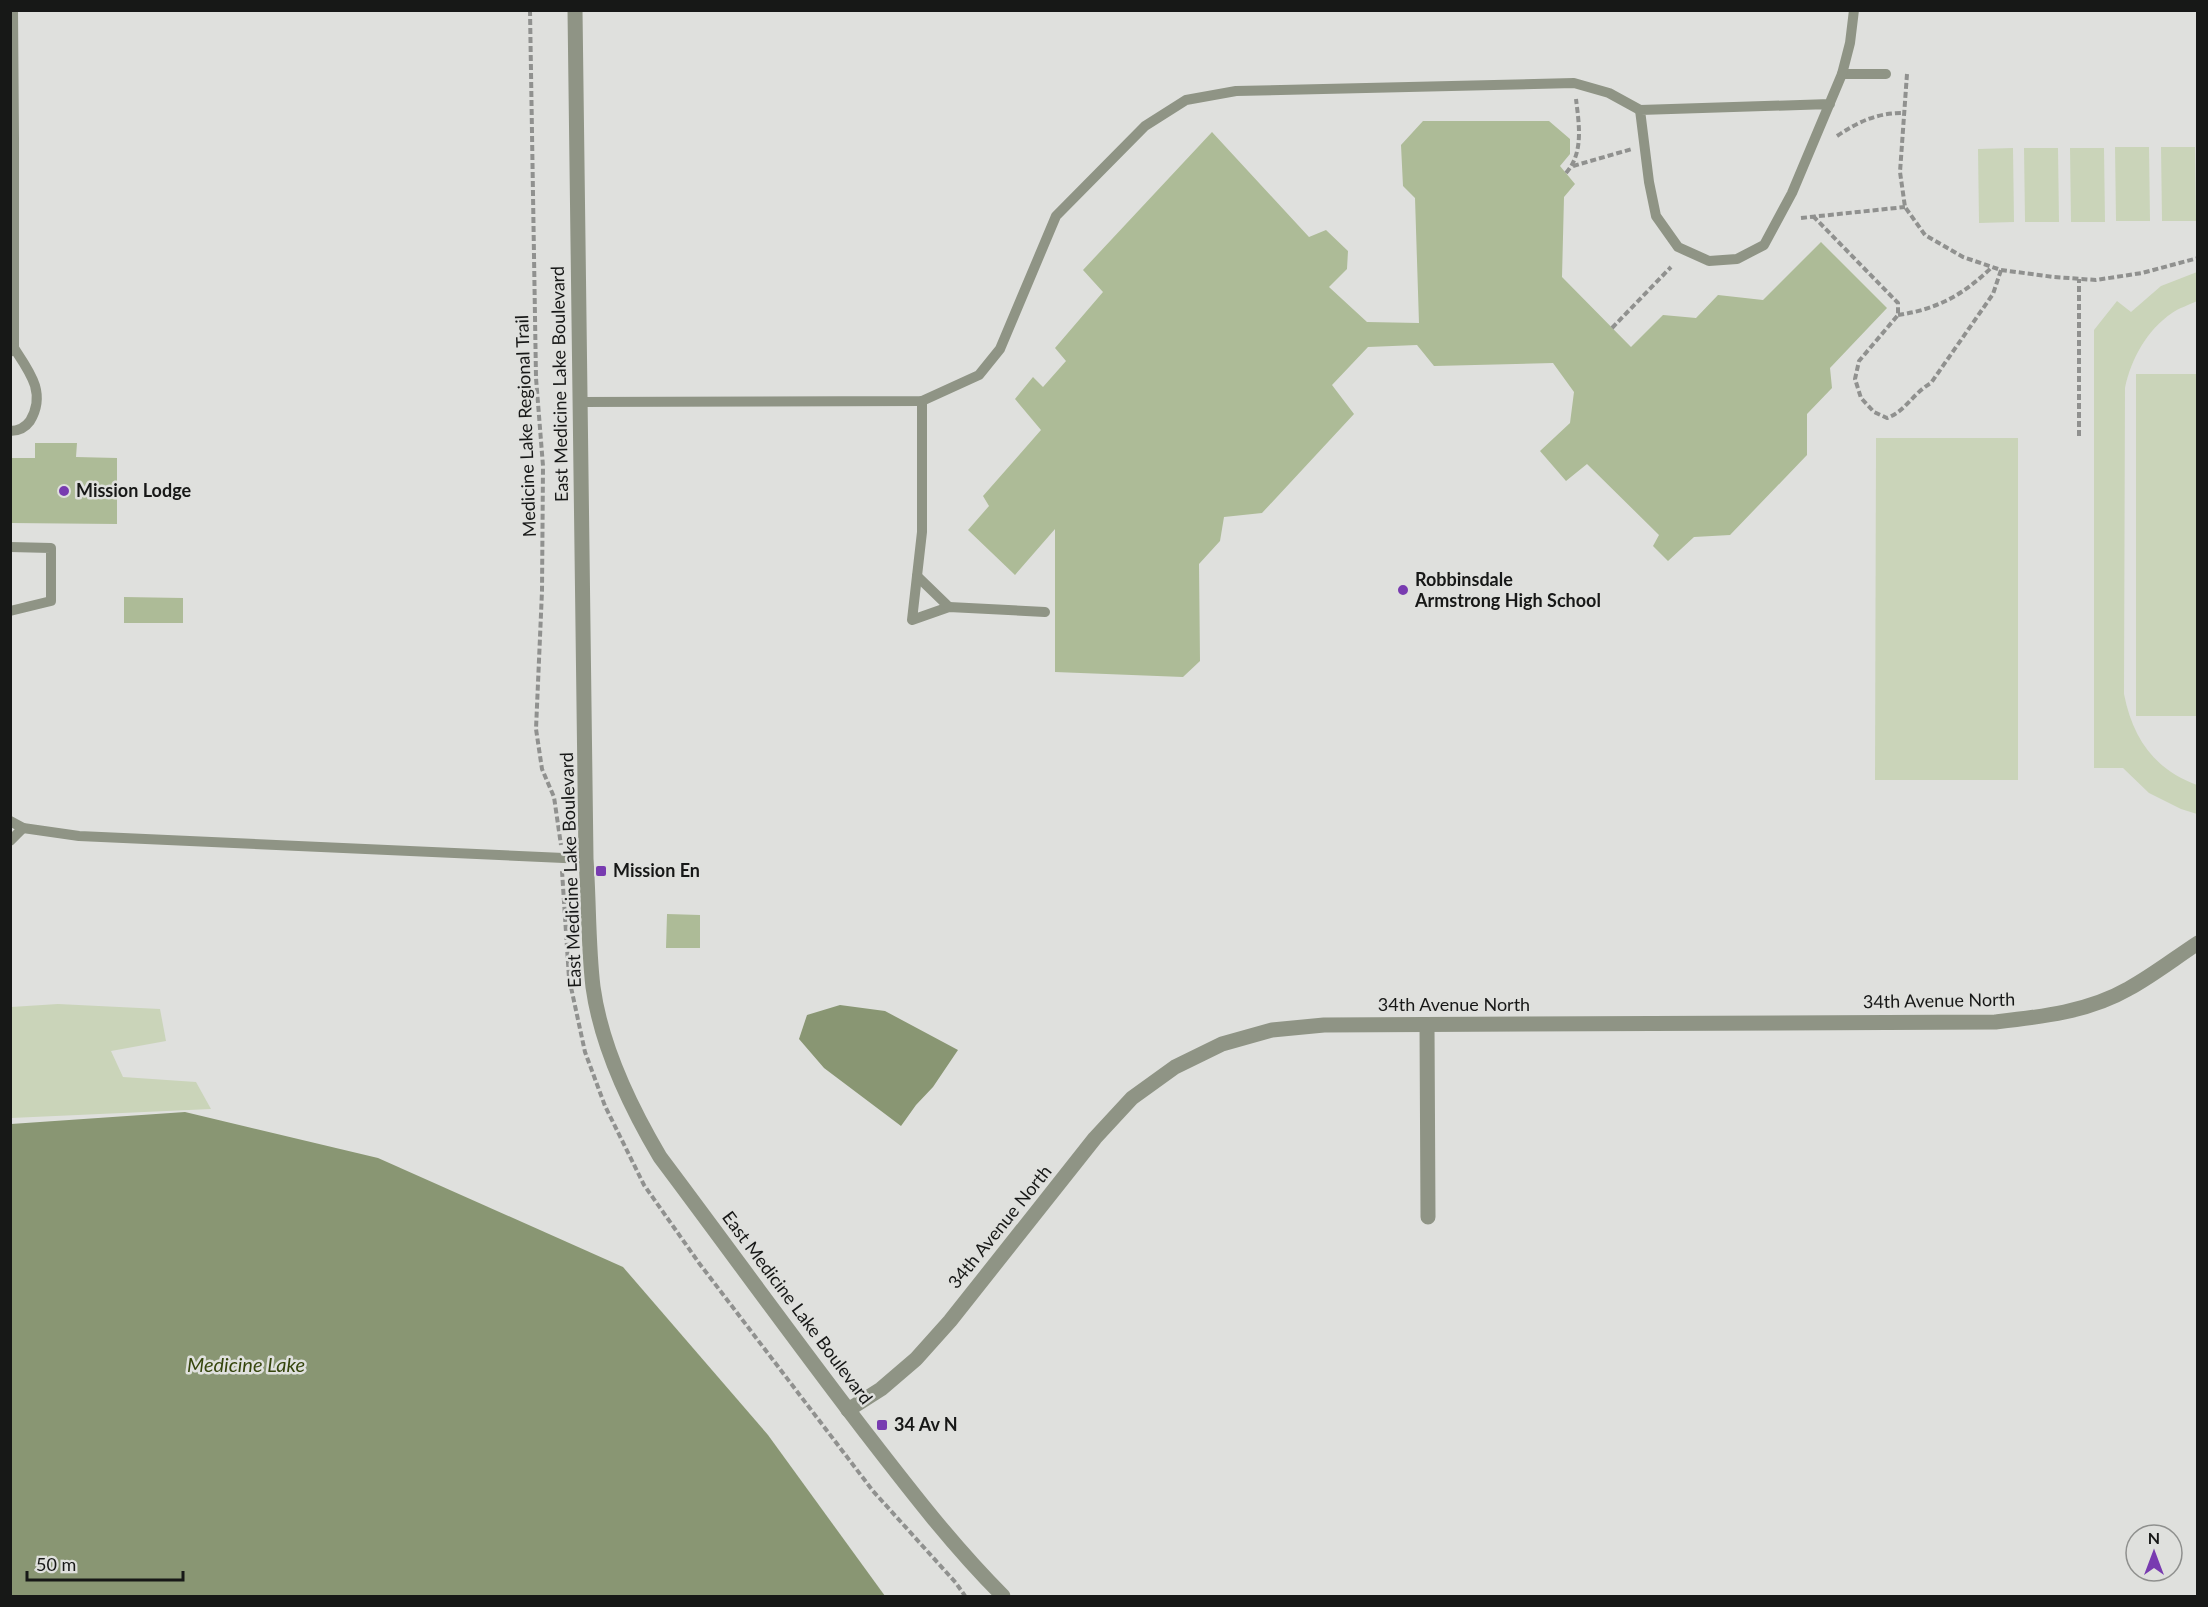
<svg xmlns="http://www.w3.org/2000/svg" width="2208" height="1607" font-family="Lato,sans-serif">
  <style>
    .green { fill: #cad4b9 }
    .water { fill: #899673 }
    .building { fill: #adbb97 }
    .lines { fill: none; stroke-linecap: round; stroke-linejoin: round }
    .path { stroke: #90918f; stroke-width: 4; stroke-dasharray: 6 3; stroke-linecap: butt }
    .service { stroke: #8f9485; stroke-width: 10 }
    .minor { stroke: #8f9485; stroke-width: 15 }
    .tertiary { stroke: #8f9485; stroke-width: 15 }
    .poi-dot { fill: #783bb0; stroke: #dfe0dd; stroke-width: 2 }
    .labels { text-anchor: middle; stroke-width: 5; stroke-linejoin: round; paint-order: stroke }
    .street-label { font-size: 18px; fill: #171817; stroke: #dfe0dd }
    .poi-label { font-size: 18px; font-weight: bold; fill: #171817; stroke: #dfe0dd; text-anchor: start }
    .water-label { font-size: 20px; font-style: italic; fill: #35450c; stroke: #dfe0dd }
  </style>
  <rect width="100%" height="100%" fill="#dfe0dd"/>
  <g class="green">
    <path d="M2115,147H2149L2150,221H2116Z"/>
    <path d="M2161,147H2195L2196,221H2162Z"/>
    <path d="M2013,148L2014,222L1979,223L1978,149Z"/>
    <path d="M2024,148H2058L2059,222H2025Z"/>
    <path d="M2070,148H2104L2105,222H2071Z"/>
    <path d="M2197,272V301C2189,305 2179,308 2172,313C2147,330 2131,359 2125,388L2124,694C2133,739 2154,769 2197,785V814L2181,809L2149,793L2123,768H2094V330L2117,301L2131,312L2161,286Z"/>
    <rect x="2136" y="374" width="61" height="342"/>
    <path d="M1876,438H2018V780H1875Z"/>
    <path d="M58,1004L160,1009L166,1041L111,1051L123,1077L196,1082L211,1109L11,1118V1007Z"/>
  </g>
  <g class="water">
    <path d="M840,1005L885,1011L958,1050L933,1087L916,1105L901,1126L824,1068L799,1039L807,1015Z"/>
    <path d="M185,1112L378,1158L623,1267L768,1435L885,1596H11V1124Z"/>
  </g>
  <g class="building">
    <path d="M1423,121H1549L1570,139V154L1560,166L1575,184L1564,197L1562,277L1631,347L1663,315L1696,318L1718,295L1763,300L1821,242L1887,308L1830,368L1832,388L1807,414V455L1730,535L1694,537L1668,561L1653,546L1659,535L1587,464L1566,481L1540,451L1570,423L1574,392L1553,363L1434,366L1417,345L1368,347L1332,385L1354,414L1262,513L1224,517L1220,541L1199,564L1200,661L1183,677L1055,672V529L1015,575L968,530L989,506L983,496L1041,430L1015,399L1033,377L1043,387L1066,361L1055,348L1103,292L1083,270L1212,132L1309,237L1326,230L1348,251L1347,269L1329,287L1367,322L1419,323L1415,198L1403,186L1401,145Z"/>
    <path d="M35,443H77L76,457L117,458V524L10,523V458H35Z"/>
    <path d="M124,597L183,598V623H124Z"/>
    <path d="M667,914L700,915V948H666Z"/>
  </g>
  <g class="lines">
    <g class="path">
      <path d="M530,10L536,378L543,466L542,591L536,729L542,769L554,797L561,845"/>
      <path d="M1907,74L1900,172L1905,207L1925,235L1963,257L2001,270L2054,277L2096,280L2142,273L2198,258"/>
      <path d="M1837,136C1858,122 1876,113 1903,113"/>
      <path d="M1573,166L1632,149"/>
      <path d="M1566,173C1584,153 1579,124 1576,99"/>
      <path d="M1813,216L1898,303V315L1859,361L1855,379L1861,398L1874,412L1887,418C1906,411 1913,393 1931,383L1993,294L2001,270"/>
      <path d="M1801,218L1905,207"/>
      <path d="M1898,315C1938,309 1963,295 1992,267"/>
      <path d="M1612,328L1671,267"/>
      <path d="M2079,436V279"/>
      <path d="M562,871L569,978L585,1052L605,1106L644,1185L699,1263L873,1491L956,1583L965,1596"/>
    </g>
    <g class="service">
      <path d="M1842,74H1886"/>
      <path d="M1830,104L1640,110L1649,182L1656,216L1678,247L1709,261L1737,259L1764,245L1792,193L1842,74L1850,43L1854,10"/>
      <path d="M11,145L14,140L13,10"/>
      <path d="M10,352L14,348V140"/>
      <path d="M922,401V532L912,620L949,607L1045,612"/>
      <path d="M580,402L922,401L979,375L1000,349L1056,216L1145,126L1186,100L1236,91L1574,83L1609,93L1640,110"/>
      <path d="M10,431C19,431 25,428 30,421C47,393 29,371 14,348"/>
      <path d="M10,547L51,548V601L10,611"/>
      <path d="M917,576L949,607"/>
      <path d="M10,821L23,828L79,836L586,859"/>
      <path d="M10,841L23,828"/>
    </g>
    <g class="minor">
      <path d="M1427,1025L1428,1217"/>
      <path d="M848,1410L881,1389L916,1359L950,1321L1095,1138L1132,1098L1175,1067L1222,1044L1272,1030L1324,1025L1995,1022C2040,1017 2088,1012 2128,989C2152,976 2175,958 2198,943"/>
    </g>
    <path class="tertiary" d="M575,10L586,859C589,902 588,945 593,987C601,1045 631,1108 660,1157C729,1249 796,1342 866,1433C910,1490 953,1546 1003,1596"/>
  </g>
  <g class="poi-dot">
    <circle cx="64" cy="491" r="6"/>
    <circle cx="1403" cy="590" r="6"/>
    <rect x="595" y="865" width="12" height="12" rx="3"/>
    <rect x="876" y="1419" width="12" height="12" rx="3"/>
  </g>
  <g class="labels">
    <g class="street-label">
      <text transform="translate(560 384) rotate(-91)" y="6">East Medicine Lake Boulevard</text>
      <text transform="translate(526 426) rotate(-92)" y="6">Medicine Lake Regional Trail</text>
      <text transform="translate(571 870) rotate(-92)" y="6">East Medicine Lake Boulevard</text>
      <text transform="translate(1939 1001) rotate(-1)" y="6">34th Avenue North</text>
      <text x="1454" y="1011">34th Avenue North</text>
      <text transform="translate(1000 1227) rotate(-51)" y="6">34th Avenue North</text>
      <text transform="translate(797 1308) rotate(53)" y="6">East Medicine Lake Boulevard</text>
    </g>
    <g class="poi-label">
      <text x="76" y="497">Mission Lodge</text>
      <text x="1415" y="586">Robbinsdale<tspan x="1415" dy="21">Armstrong High School</tspan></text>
      <text x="613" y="877">Mission En</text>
      <text x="894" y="1431">34 Av N</text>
    </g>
    <g class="water-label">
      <text x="246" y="1372">Medicine Lake</text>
    </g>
  </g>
  <rect width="2208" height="1607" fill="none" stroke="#171817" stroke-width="24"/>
  <g transform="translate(2154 1553)"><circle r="28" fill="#dfe0dd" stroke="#8f908e" stroke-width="1.5"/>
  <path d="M0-4.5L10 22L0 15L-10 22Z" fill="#783bb0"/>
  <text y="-9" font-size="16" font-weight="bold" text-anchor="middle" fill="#171817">N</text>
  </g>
  <path d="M27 1571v9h156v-9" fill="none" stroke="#171817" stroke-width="3"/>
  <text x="36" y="1571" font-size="18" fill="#171817" stroke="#dfe0dd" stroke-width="4.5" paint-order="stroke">50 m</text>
</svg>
